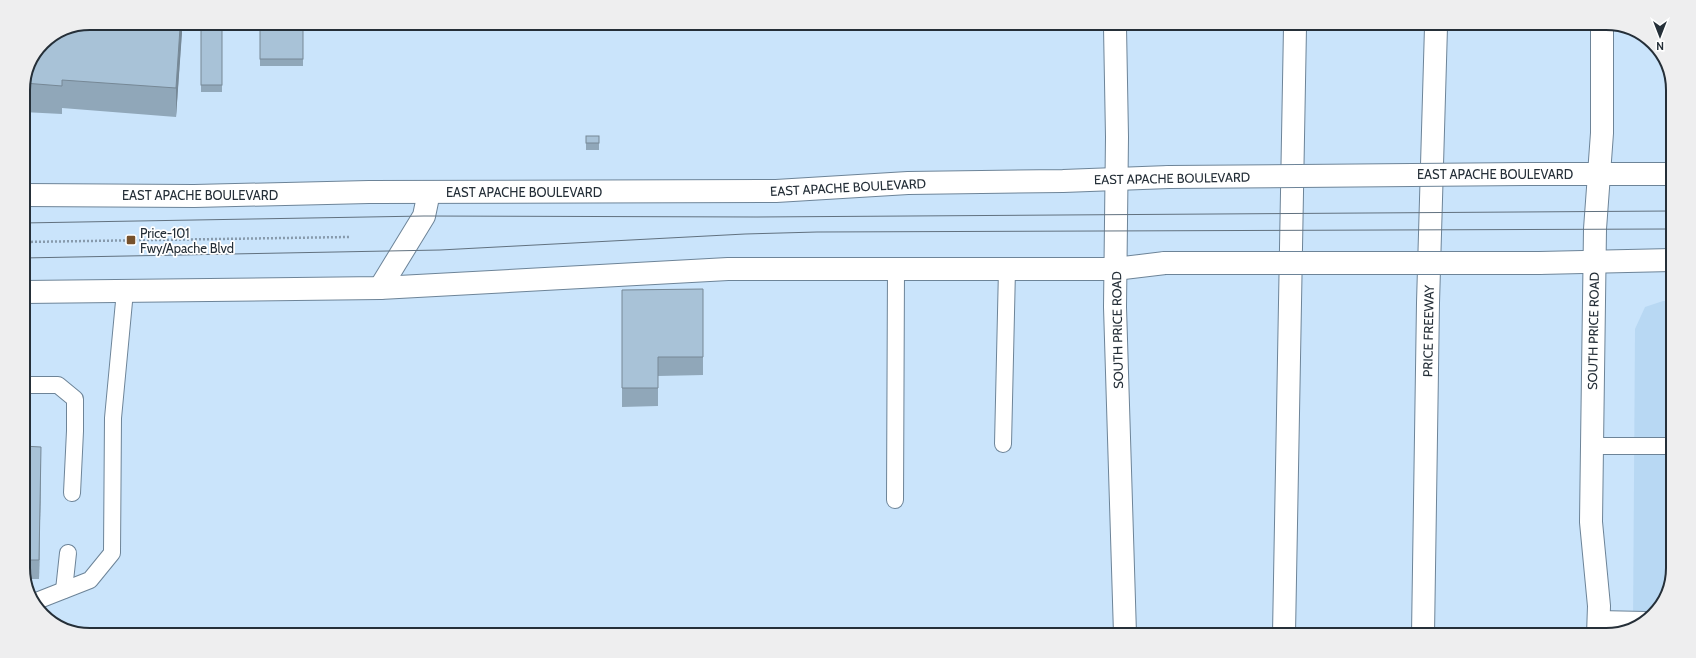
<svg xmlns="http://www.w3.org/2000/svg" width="1696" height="658" font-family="Cabin,sans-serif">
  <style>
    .built { fill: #b8d8f3 }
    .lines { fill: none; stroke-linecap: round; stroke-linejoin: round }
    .service-casing { stroke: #6d8498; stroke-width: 18 }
    .secondary-casing { stroke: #6d8498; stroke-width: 24 }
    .primary-casing { stroke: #6d8498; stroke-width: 24 }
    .motorway-casing { stroke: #6d8498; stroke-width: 24 }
    .path { stroke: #879aac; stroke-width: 2.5; stroke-dasharray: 2 2; stroke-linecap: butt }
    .service { stroke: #fff; stroke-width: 16 }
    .secondary { stroke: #fff; stroke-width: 22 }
    .primary { stroke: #fff; stroke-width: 22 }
    .motorway { stroke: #fff; stroke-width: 22 }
    .tram { stroke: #61717f; stroke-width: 1 }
    .primary-bridge-casing { stroke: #6d8498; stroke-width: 24; stroke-linecap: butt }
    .primary-bridge { stroke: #fff; stroke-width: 22 }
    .wall { fill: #90a7b9 }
    .shaded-wall { fill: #768896 }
    .building { fill: #a8c2d7; stroke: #768896 }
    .poi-dot { fill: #76512c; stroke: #fff; stroke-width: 1.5 }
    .labels { text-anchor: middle; stroke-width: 3.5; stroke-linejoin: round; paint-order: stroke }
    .street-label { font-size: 13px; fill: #252f38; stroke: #fff }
    .poi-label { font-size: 13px; fill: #252f38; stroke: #fff; text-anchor: start }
    .rim { fill: none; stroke: #252f38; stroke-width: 2 }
  </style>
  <rect width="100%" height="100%" fill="#cae4fb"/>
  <path class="built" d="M1663,301H1671L1669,590L1644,624L1633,627L1635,329L1645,307Z"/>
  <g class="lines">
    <g class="service-casing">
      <g id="service">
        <path d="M23,385H58L75,399V431L72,493"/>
        <path d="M1003,444L1007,269"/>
        <path d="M1592,446H1670"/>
        <path d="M895,500L896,269"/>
        <path d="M64,590L68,553"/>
        <path d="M34,602L90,580L112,553L113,418L125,291"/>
        <path d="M1598,619L1646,620"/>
      </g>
    </g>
    <g class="secondary-casing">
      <g id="secondary">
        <path d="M1115,27L1117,137L1115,307L1125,634"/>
        <path d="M1598,635L1599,606L1591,522L1592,446L1595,229L1602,133V27"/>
      </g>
    </g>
    <g class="primary-casing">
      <g id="primary">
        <path d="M1539,174H1672"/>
        <path d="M23,195L194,196L369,192L776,191L908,183L1063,181L1169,177"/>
        <path d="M1539,263L1672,260"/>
        <path d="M380,288L424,216L429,192"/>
        <path d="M23,292L380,288L728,269H1115L1165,263"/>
      </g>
    </g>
    <g class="motorway-casing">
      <g id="motorway">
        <path d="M1284,634L1295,27"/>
        <path d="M1423,635L1428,303L1436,27"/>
      </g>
    </g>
    <path class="path" d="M23,242L349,237"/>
    <use href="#service" class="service"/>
    <use href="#secondary" class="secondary"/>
    <use href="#primary" class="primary"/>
    <use href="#motorway" class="motorway"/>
    <g class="tram">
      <path d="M23,223L424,216L757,217L1672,211"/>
      <path d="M23,258L440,250L745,234L817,232L1672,229"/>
    </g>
    <g class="primary-bridge-casing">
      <g id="primary-bridge">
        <path d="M1169,177L1539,174"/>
        <path d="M1165,263H1539"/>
      </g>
    </g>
    <use href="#primary-bridge" class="primary-bridge"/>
  </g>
  <g class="wall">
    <path d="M182,28L176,117L62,108V114L23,112V86L43,42Z"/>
    <rect x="201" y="28" width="21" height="64"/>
    <rect x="260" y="28" width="43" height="38"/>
    <rect x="586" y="136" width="13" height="14"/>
    <path d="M703,289V375L658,376V406L622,407V290Z"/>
    <path d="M23,446L41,465L39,579H25L23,573Z"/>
  </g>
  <g class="shaded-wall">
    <path d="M180,28H182V33L176,117V88Z"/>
    <path d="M41,447V465L39,579V560Z"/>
  </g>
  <g class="building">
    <path d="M64,28H180L176,88L62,80V86L24,83L43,42Z"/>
    <rect x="201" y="28" width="21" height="57"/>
    <rect x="260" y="28" width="43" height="31"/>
    <rect x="586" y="136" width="13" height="7"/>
    <path d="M703,289V357H658V388H622V290Z"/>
    <path d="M23,446L41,447L39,560H23Z"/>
  </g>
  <rect class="poi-dot" x="126" y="235" width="10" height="10" rx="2"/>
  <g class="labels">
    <g class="street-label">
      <text x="1495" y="179">EAST APACHE BOULEVARD</text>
      <text transform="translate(1172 178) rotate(-1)" y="5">EAST APACHE BOULEVARD</text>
      <text transform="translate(848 187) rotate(-3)" y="5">EAST APACHE BOULEVARD</text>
      <text x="524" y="197">EAST APACHE BOULEVARD</text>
      <text x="200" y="200">EAST APACHE BOULEVARD</text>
      <text transform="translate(1117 330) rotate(-91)" y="5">SOUTH PRICE ROAD</text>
      <text transform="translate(1428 331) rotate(-89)" y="5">PRICE FREEWAY</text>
      <text transform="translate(1593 331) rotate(-89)" y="5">SOUTH PRICE ROAD</text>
    </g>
    <g class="poi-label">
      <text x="140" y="238">Price-101<tspan x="140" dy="15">Fwy/Apache Blvd</tspan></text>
    </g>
  </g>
  <path d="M0 0H1696V658H0ZM90 30H1606A60 60 0 0 1 1666 90V568A60 60 0 0 1 1606 628H90A60 60 0 0 1 30 568V90A60 60 0 0 1 90 30Z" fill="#eeeeef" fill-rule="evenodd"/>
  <path class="rim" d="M90 30H1606A60 60 0 0 1 1666 90V568A60 60 0 0 1 1606 628H90A60 60 0 0 1 30 568V90A60 60 0 0 1 90 30Z"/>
  <g transform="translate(1660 36) rotate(180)" stroke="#ffffff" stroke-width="3" paint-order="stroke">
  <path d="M0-3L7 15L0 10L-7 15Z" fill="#252f38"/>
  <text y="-6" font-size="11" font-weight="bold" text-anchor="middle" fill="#252f38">N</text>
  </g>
</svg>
